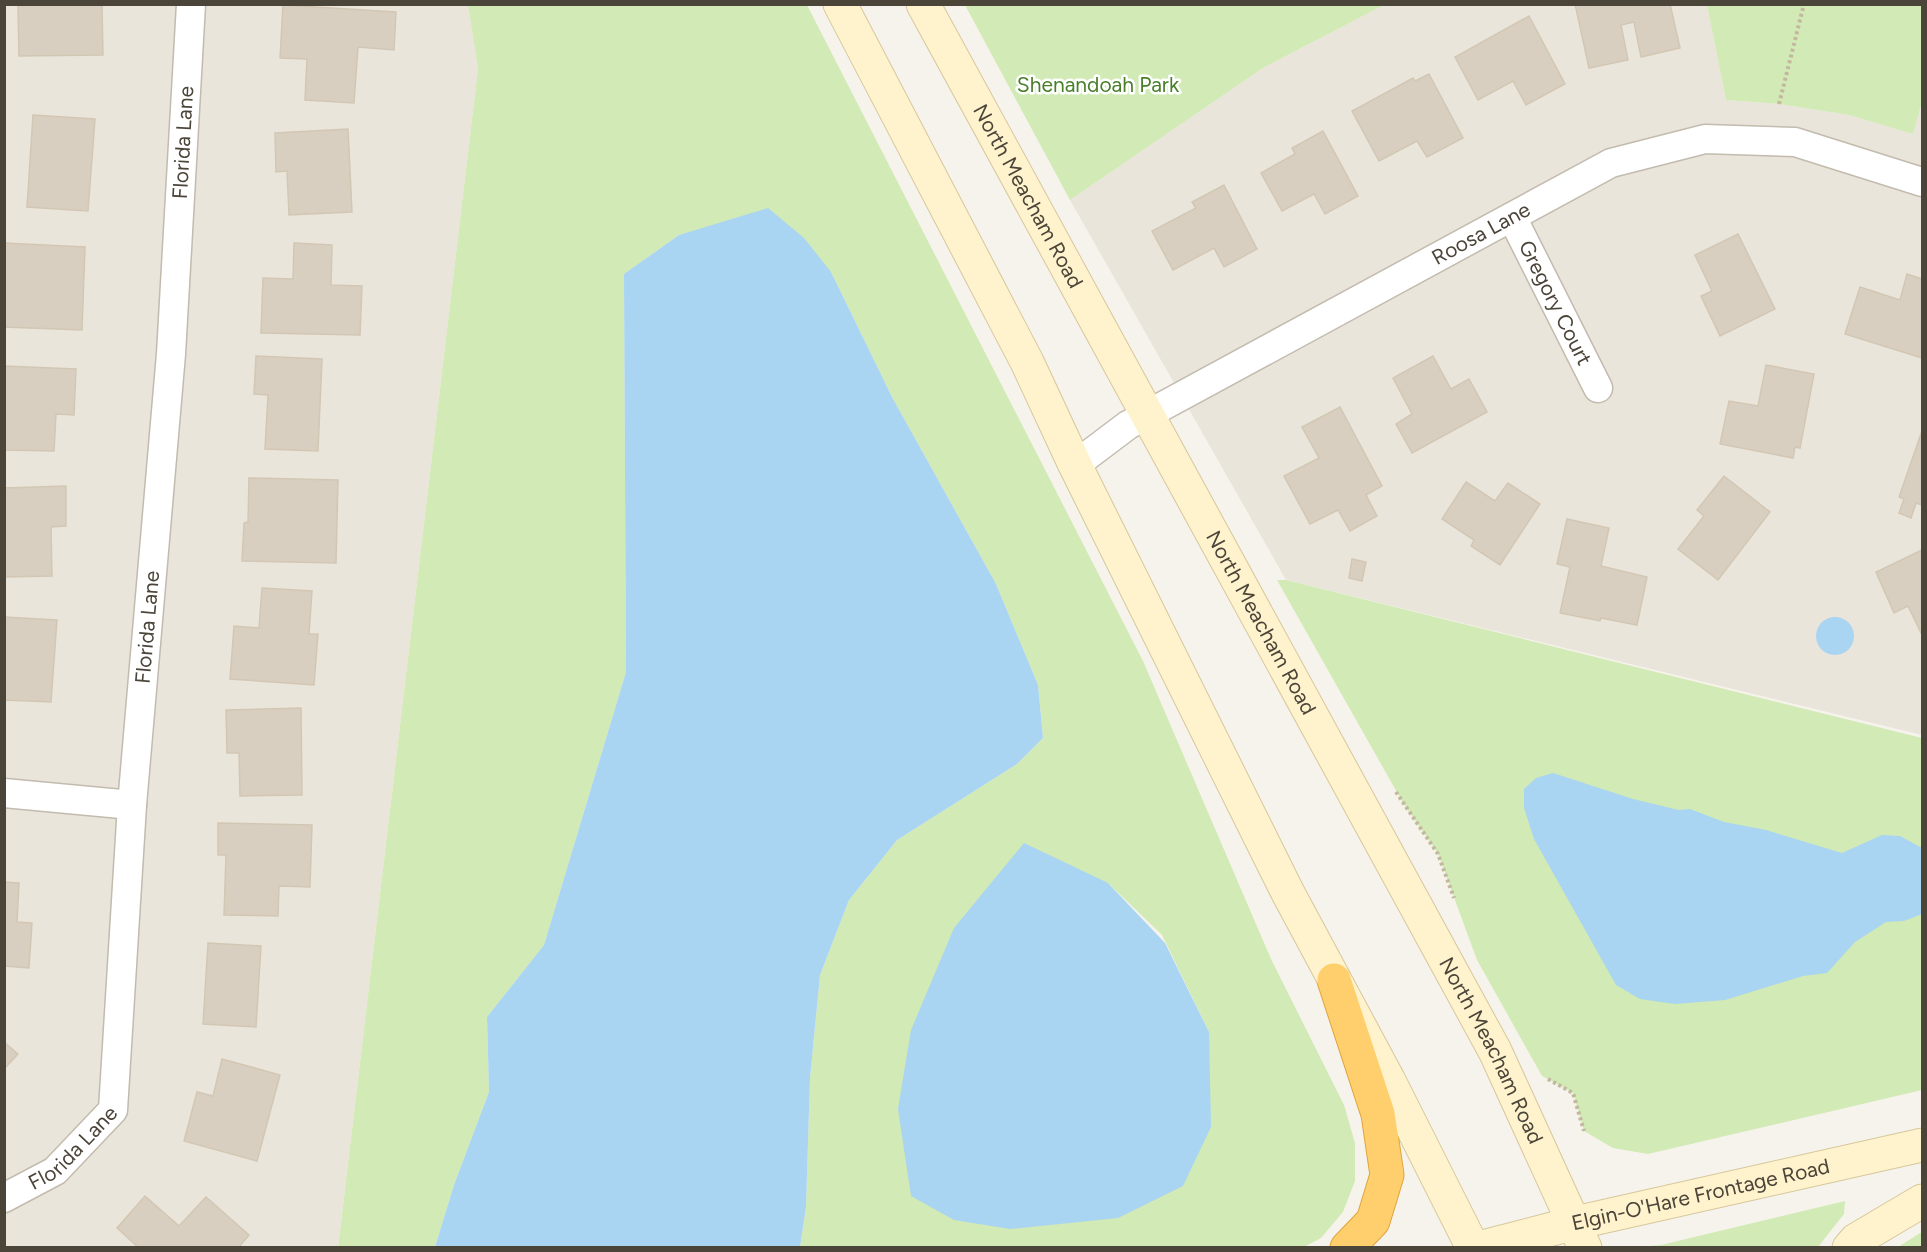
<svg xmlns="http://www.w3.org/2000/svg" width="1927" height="1252" font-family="Figtree,sans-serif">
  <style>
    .residential { fill: #eae5da }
    .green { fill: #d2eab5; fill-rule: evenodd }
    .water { fill: #a9d4f2 }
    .building { fill: #d8cfc1; stroke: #d3c7b4; stroke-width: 1.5 }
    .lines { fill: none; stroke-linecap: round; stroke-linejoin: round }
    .minor-casing { stroke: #c2bbae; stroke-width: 31 }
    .secondary-casing { stroke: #d6c79b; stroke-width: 35 }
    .motorway-casing { stroke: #e0a43c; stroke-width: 35 }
    .path { stroke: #c4b79f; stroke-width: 4; stroke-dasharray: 3 3; stroke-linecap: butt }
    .minor { stroke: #fff; stroke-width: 28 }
    .secondary { stroke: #fff3cd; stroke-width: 33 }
    .motorway { stroke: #ffcf6e; stroke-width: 33 }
    .labels { text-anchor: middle; stroke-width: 5; stroke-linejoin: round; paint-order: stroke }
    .park-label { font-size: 21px; fill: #4a7f2a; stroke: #fff }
    .street-label { font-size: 21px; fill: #4b4439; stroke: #fff }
  </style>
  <rect width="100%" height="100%" fill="#f6f3ec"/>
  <g class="residential">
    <path d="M5,5H468L478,69L338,1247L5,1248Z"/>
    <path d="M1384,5H1707L1726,100L1779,104L1849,115L1913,134L1922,102V735L1286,580L1070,200L1263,68Z"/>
  </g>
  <g class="green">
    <path d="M468,5H807L1143,661L1271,959L1344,1105L1355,1143V1181L1343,1212L1321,1238L1304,1247H800L806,1207L810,1078L820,975L849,900L897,840L1017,764L1043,738L1038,685L996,584L892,397L831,272L715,225L679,235L624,274L626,672L544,945L487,1017L489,1092L454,1185L435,1247L338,1248L478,69ZM1108,883L1162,935L1209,1032Z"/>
    <path d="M965,5H1384L1263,68L1070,200Z"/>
    <path d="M1707,5H1922V102L1913,134L1849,115L1779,104L1726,100Z"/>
    <path d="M1277,580H1286L1922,738V1090L1648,1154L1613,1148L1584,1131L1573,1093L1542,1076L1477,960L1438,854L1403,803Z"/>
    <path d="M1845,1201L1844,1214L1818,1247H1637L1661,1245Z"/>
    <path d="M1922,1232V1247H1898L1920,1233Z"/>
  </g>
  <g class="water">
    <path d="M768,208L804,238L831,272L892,397L996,584L1038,685L1043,738L1017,764L897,840L849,900L820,975L810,1078L806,1207L800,1247H435L454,1185L489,1092L487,1017L544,945L626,672L624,274L679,235Z"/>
    <circle cx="1835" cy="636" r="19"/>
    <path d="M1553,773L1633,799L1679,810L1690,809L1724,822L1766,830L1842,853L1882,835L1900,836L1922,848V914L1904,921L1886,922L1855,942L1827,973L1803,976L1725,1000L1675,1004L1640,999L1616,985L1534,839L1524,808V789L1536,778Z"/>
    <path d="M1024,843L1108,883L1165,943L1209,1032L1211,1127L1183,1186L1118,1218L1010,1229L954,1220L911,1196L898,1109L911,1030L954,928Z"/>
  </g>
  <g class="building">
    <path d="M18,4H102L103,55L19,56Z"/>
    <path d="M1575,4H1670L1680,48L1641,57L1634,22L1621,25L1628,60L1589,68Z"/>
    <path d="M283,5L396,12L394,50L358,47L354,103L305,100L307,59L280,58Z"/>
    <path d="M1529,16L1565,84L1526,105L1513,81L1478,100L1455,57Z"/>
    <path d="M1429,74L1463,138L1427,157L1417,141L1379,161L1352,111L1413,78L1415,81Z"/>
    <path d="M33,115L95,119L88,211L27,207Z"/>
    <path d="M348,129L352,212L289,215L287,171L276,172L275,133Z"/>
    <path d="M1323,131L1358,196L1325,214L1314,194L1282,211L1261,173L1295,154L1292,148Z"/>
    <path d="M1224,185L1257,249L1224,267L1214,248L1173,270L1152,231L1196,208L1192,202Z"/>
    <path d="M1738,234L1775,309L1720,336L1701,296L1712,291L1695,255Z"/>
    <path d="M4,243L85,247L82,330L4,327Z"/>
    <path d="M294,243L332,245L331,285L362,286L360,335L261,333L263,278L293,279Z"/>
    <path d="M1907,274L1922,279V358L1845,334L1860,287L1900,300Z"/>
    <path d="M256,356L322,359L318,451L265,449L268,395L254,394Z"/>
    <path d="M1433,356L1451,389L1469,379L1487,412L1412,453L1396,424L1412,414L1393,378Z"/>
    <path d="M1766,365L1814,374L1800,448L1795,447L1793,458L1720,444L1729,401L1758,406Z"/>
    <path d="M4,366L76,369L74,415L56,414L54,451L4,450Z"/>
    <path d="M1340,407L1382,486L1366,495L1377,516L1350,531L1338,510L1310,524L1284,476L1319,458L1302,427Z"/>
    <path d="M1922,431V505L1916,503L1911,518L1899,513L1904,499L1899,497Z"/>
    <path d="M1724,476L1770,512L1718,580L1678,549L1704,516L1697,510Z"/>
    <path d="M249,478L338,480L336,563L242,561L244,523L248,522Z"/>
    <path d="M1466,482L1495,501L1508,483L1540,504L1500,565L1471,546L1474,540L1442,519Z"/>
    <path d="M66,486V526L51,527L52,576L4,577V488Z"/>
    <path d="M1567,519L1609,528L1601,566L1647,577L1637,625L1601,618L1600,621L1560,613L1570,567L1557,564Z"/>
    <path d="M1922,550V635L1908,606L1894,613L1876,572Z"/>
    <path d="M1352,559L1366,562L1362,581L1349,578Z"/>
    <path d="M262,588L312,591L309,634H318L314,685L230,679L234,626L259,628Z"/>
    <path d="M4,617L57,620L51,702L4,700Z"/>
    <path d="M301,708L302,795L240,796L239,753H227L226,710Z"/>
    <path d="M218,823L312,825L310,887L279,886L278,916L224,915L226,855H218Z"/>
    <path d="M4,882L19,883L17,922L32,923L29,968L4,966Z"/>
    <path d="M208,943L261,946L256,1027L203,1024Z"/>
    <path d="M4,1042L18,1054L4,1069Z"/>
    <path d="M222,1059L280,1075L257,1161L184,1141L197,1092L213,1096Z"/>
    <path d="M145,1196L179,1226L206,1197L249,1235L238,1248H139L117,1228Z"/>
  </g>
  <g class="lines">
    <g class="minor-casing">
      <g id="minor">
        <path id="s1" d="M1512,217L1598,388"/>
        <path id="s2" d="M1075,465L1128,425L1611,163L1705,139L1795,142L1922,182"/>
        <path d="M4,793L132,805"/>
        <path id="s3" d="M4,1198L55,1171L113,1110L132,805L171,354L191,4"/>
      </g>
    </g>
    <g class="secondary-casing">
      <g id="secondary">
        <path d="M840,4L1027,362L1075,465L1288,893L1389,1081L1473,1248"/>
        <path id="s4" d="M923,4L1495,1051L1585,1248"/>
        <path id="s5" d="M1479,1248L1575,1223L1922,1145"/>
        <path d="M1849,1248L1856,1240L1922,1201"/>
      </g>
    </g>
    <g class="motorway-casing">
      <path id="motorway" d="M1334,980L1378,1114L1387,1175L1373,1221L1347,1248"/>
    </g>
    <g class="path">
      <path d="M1779,104L1804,4"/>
      <path d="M1396,792L1438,854L1454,898"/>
      <path d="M1548,1079L1573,1093L1584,1131"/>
    </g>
    <use href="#minor" class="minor"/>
    <use href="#secondary" class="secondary"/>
    <use href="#motorway" class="motorway"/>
  </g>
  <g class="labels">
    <g class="park-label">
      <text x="1098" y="92">Shenandoah Park</text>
    </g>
    <g class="street-label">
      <text dy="7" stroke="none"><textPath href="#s3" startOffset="1112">Florida Lane</textPath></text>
      <text dy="7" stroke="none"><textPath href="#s4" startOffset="219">North Meacham Road</textPath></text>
      <text dy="7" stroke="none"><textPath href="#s2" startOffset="468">Roosa Lane</textPath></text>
      <text dy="7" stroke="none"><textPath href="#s1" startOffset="96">Gregory Court</textPath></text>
      <text dy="7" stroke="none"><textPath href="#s4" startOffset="705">North Meacham Road</textPath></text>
      <text dy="7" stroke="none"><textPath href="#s3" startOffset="626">Florida Lane</textPath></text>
      <text dy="7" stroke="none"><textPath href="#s4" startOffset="1191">North Meacham Road</textPath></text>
      <text dy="7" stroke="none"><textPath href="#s3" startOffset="86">Florida Lane</textPath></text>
      <text dy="7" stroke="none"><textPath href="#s5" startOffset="228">Elgin-O'Hare Frontage Road</textPath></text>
    </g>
  </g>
  <rect width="1927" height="1252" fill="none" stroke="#4b4439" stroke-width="12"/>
</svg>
